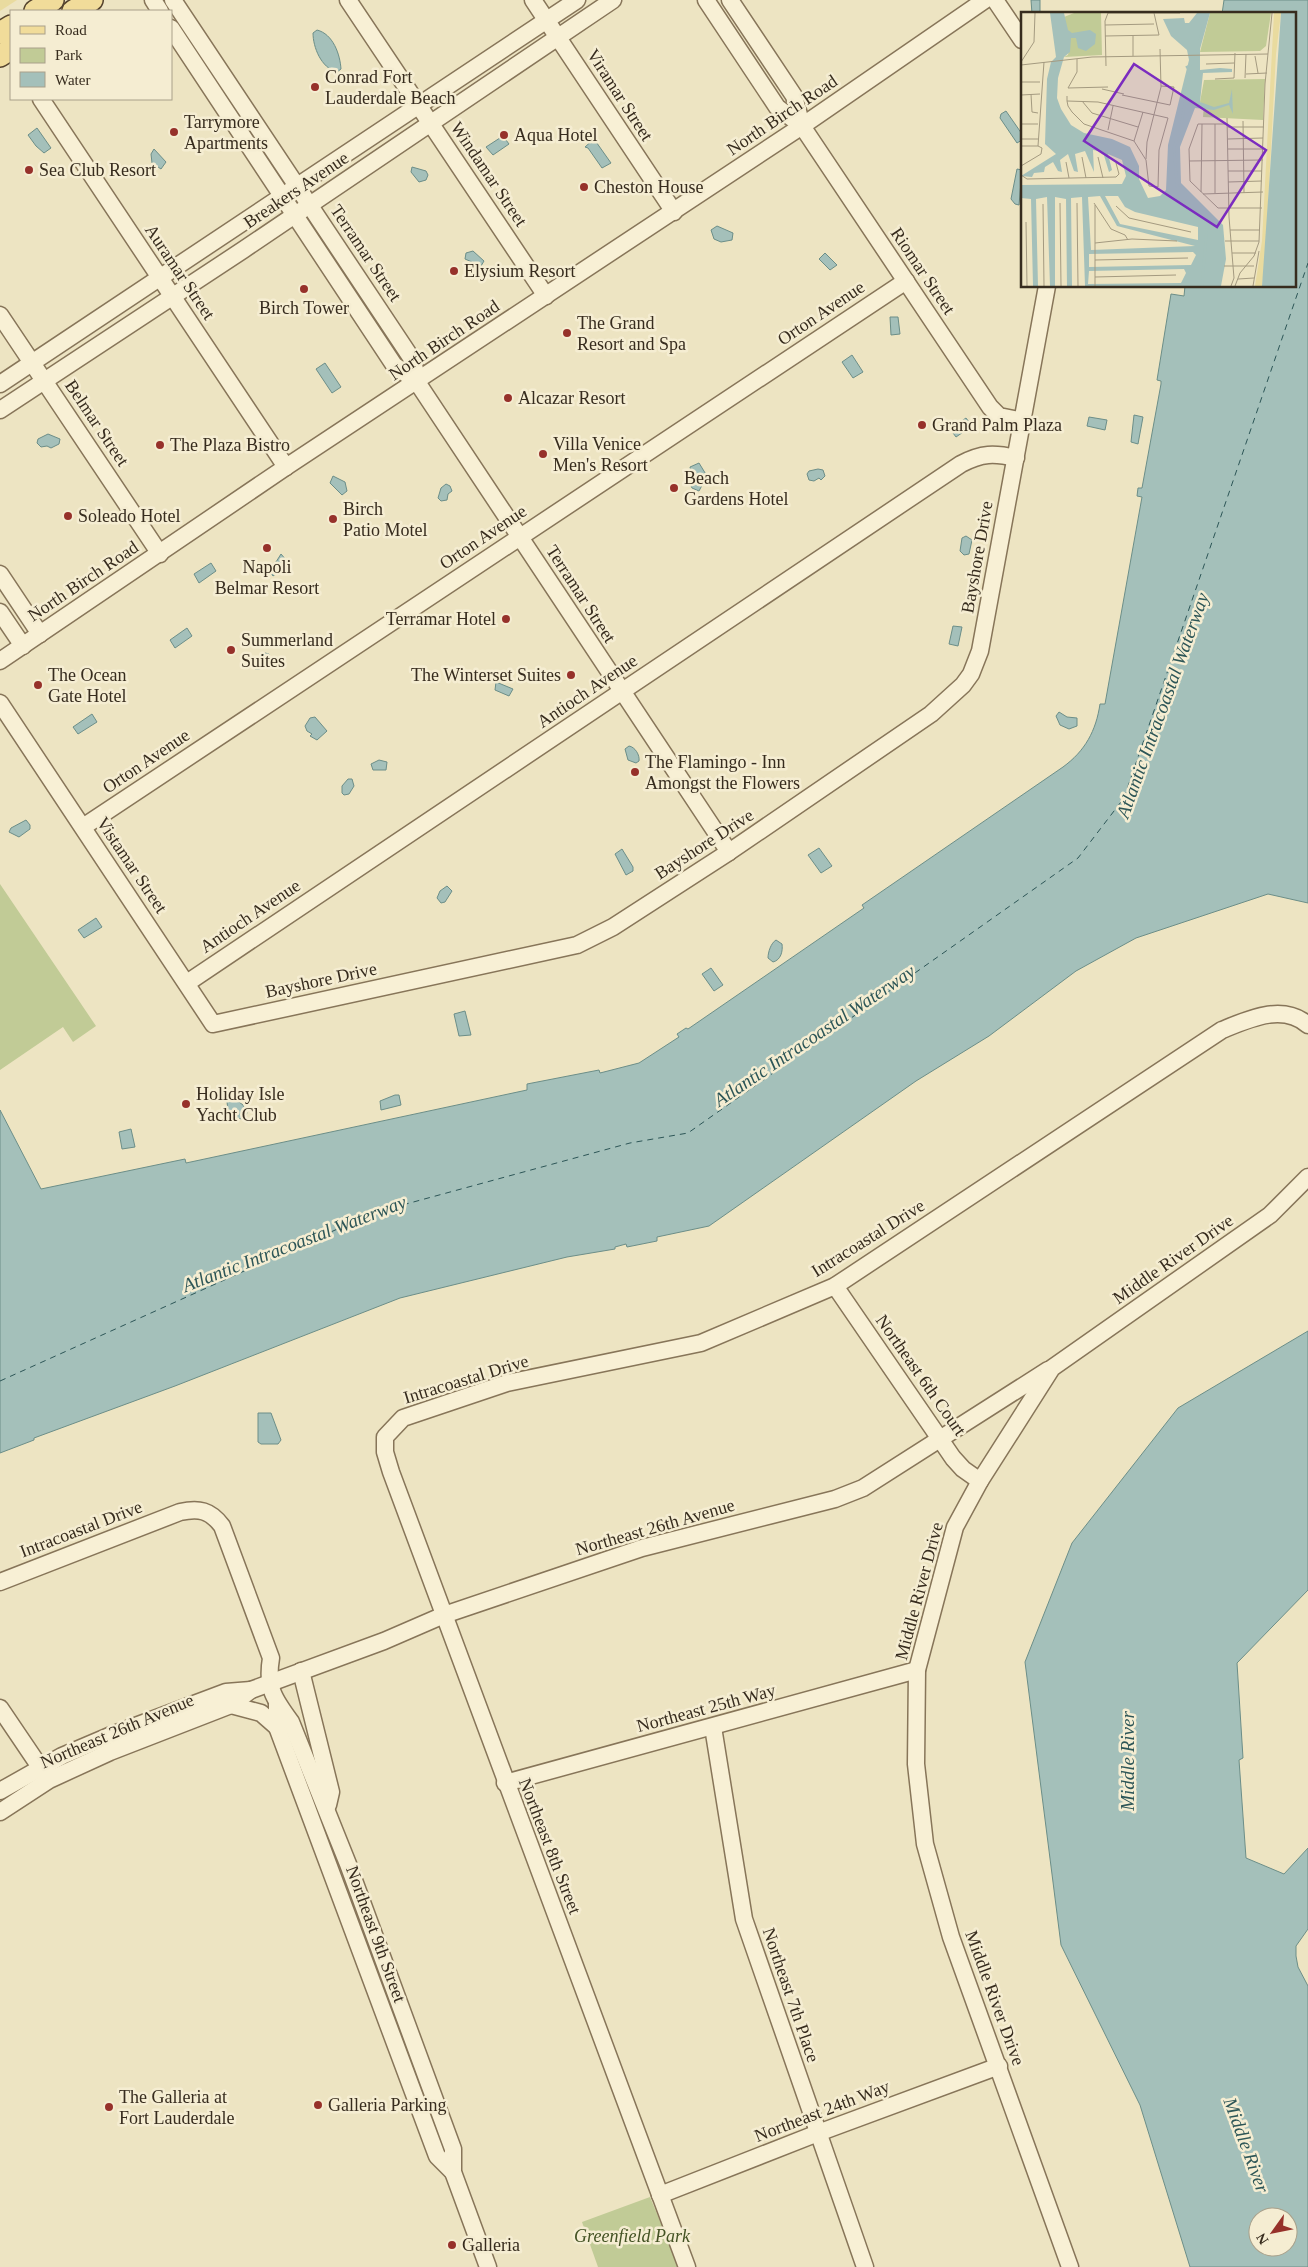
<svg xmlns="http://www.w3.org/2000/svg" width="1308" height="2267" font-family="Georgia,serif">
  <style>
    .green { fill: #c1cb96 }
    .sand { fill: #e9db9f }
    .water { fill: #a4c0ba; stroke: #6c8e88; fill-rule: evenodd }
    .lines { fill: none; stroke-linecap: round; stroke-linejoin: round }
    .ferry { stroke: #2d5657; stroke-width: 1; stroke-dasharray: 6 5; stroke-linecap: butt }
    .minor-casing { stroke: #877559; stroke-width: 19 }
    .major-casing { stroke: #55432e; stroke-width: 24 }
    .minor { stroke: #f8f0d5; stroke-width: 16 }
    .major { stroke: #f1dc9a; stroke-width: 21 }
    .poi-dot { fill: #96312a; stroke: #f5edd2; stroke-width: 2 }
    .labels { text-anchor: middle; stroke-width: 5; stroke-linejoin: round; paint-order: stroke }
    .poi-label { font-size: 18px; fill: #372c1e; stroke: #f5edd2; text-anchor: start }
    .street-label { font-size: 18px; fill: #372c1e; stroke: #f5edd2 }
    .park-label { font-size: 18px; font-style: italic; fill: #445324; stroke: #f5edd2 }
    .water-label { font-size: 19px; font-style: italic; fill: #2d5657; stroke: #f5edd2 }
    .inset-river { fill: none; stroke: #a4c0ba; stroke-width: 2.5 }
    .inset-road { fill: none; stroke: #a49a80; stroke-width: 1 }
    .view { fill: #7b2cbf; fill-opacity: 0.15; stroke: #7b2cbf; stroke-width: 2.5 }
    .inset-edge { fill: none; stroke: #372c1e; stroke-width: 2.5 }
  </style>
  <rect width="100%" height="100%" fill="#ede4c2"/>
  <g class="green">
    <path d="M0,884L96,1026L73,1042L63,1027L0,1070Z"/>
    <path d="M650,2197L679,2267H598L582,2222Z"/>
  </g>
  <path class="sand" d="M0,0H17L0,11Z"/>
  <g class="water">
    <path d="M1031,0H1040V14H1032Z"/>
    <path d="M1224,0H1308V903L1268,894L1136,938L1076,971L989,1036L916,1081L709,1226L657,1237V1241L627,1247L626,1244L615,1247V1249L567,1257L400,1298L175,1386L34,1438V1440L0,1453V1110L41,1189L185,1159L186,1163L527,1090V1084L599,1070L600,1073L639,1063L679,1037L677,1034L686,1028L688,1029L864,908L862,905L1063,767C1085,751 1096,731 1100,704H1105L1142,497L1137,496L1138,488H1142L1161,384V381L1157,380L1171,294L1184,296L1185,286H1294V14H1222Z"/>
    <path d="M317,30C333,34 340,54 341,69L337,72C321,68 313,47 313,33Z"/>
    <path d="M1006,111L1022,134V140L1017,143L1000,118L1001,114Z"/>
    <path d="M37,128L51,148L44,153L36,146L28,135Z"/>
    <path d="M503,136L509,144L493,155L486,147Z"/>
    <path d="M594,139L611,163L602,168L588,148L585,147Z"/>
    <path d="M154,149L166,162L161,169L152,163L151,154Z"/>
    <path d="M412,167L426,171L428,175L426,180L419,182L411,172Z"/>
    <path d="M1017,169L1022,170L1019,205L1015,204L1011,199Z"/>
    <path d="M717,226L733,233L732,240L721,242L714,239L711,230Z"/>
    <path d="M473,251L484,261L481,266L474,267L472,262L465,259L466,253Z"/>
    <path d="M825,253L837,265L830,270L819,259Z"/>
    <path d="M890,317H898L900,334L891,335Z"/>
    <path d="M852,355L863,372L853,378L842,362Z"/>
    <path d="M325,363L341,387L332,393L316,369Z"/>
    <path d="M1134,415L1143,417L1138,444L1131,442Z"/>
    <path d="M1089,417L1107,420L1105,430L1087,426Z"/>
    <path d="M966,418L972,426L956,437L950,429Z"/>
    <path d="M48,434L60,439L59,444L51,448L47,446L41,447L37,443L38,439Z"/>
    <path d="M699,463L707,476L699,491L692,488L690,484H693L690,467Z"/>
    <path d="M818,469L823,470L825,476L821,480L819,478L814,481L809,480L807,474L809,471Z"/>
    <path d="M333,476L345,482L347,491L342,495L330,483Z"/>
    <path d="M446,484L450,486L452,491L448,494L447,500L441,501L438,498L441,488Z"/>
    <path d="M966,536L972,540L969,554L964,555L960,551L962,538Z"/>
    <path d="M281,554L287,561L282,569L273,576L267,567L276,562Z"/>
    <path d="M211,563L216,571L199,583L194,574Z"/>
    <path d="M953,626L962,627L958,646L949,644Z"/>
    <path d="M187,628L192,636L175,648L170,640Z"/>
    <path d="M265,653L269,654L271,661L260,669H255L253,661Z"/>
    <path d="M496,682L513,689L509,696L495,690Z"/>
    <path d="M1059,712L1067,717L1077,718V726L1069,729L1060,725L1056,716Z"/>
    <path d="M92,714L97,722L78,734L73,727Z"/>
    <path d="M315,717L327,731L317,740L310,736L312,734L307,731L305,726L310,718Z"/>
    <path d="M629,746C635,747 640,755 639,761L636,763L628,760L625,749Z"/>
    <path d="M379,760L387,762L386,770H373L371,764Z"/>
    <path d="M348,779H352L354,786L349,794L344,795L342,793V786Z"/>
    <path d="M26,820L30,825V829L19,837L9,832L11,828Z"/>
    <path d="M819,848L832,866L821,873L808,855Z"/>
    <path d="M622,849L633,867V871L626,875L615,854Z"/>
    <path d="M447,886L452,891L445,902L441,903L437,898L440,891Z"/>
    <path d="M96,918L102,927L84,938L78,930Z"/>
    <path d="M776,940L782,944C783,951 781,960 773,962L768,958C768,952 771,943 776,940Z"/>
    <path d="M711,968L723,985L714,991L702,974Z"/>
    <path d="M465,1011L471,1035L459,1036L454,1014Z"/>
    <path d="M395,1095H399L401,1105L381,1110L380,1101Z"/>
    <path d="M231,1099H235L243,1105L247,1113L243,1119L235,1118L228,1110L227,1102Z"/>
    <path d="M131,1129L135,1147L122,1149L119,1132Z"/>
    <path d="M1308,1331V1590L1237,1663L1243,1758L1239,1760L1246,1858L1284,1874L1308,1848V1929L1296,1946V1956L1298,1967L1308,1986V2267H1190L1140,2105L1061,1945L1025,1662L1072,1543L1178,1408ZM1258,2217H1288V2247H1258Z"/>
    <path d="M258,1413H271L281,1440L278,1444H261L258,1442Z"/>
  </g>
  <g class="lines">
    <path class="ferry" d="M0,1381L373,1213L630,1143L688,1133L1078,858L1124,798L1308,263"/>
    <g class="minor-casing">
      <g id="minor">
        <path d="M153,0L160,11"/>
        <path d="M173,0L410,356L414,364L417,382"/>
        <path d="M348,0L546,296"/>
        <path d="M533,0L674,212"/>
        <path d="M706,0L777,107L802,126"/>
        <path d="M730,0L794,96L802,126L990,407L999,416L1023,421"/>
        <path d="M995,0L1022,40"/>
        <path d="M171,28L394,365L417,382L729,852"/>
        <path d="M41,99L286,467"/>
        <path d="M0,315L160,554"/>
        <path d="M0,384L577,0"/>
        <path d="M0,410L243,250L613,0"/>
        <path d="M0,574L40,634"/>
        <path d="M0,612L23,646"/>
        <path d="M0,661L286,467L802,126L985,0"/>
        <path d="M0,703L213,1024L577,945L613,927L729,852L931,714L963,685L971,674L980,651L1047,286"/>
        <path d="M83,827L906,281"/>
        <path d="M187,983L961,464C982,453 994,453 1016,458"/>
        <path d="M835,1286L953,1458L963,1469L980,1481"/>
        <path d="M0,1582L180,1512C199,1508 210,1510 222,1526L271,1658C266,1688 274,1699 291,1722L348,1864L453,2149V2172L488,2267"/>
        <path d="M301,1671L331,1792L328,1805"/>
        <path d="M277,1703V1727L437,2156L453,2172"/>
        <path d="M231,1705L261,1713L277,1727"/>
        <path d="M0,1708L46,1776"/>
        <path d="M713,1727L744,1919L865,2267"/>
        <path d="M505,1783L917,1670"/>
        <path d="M0,1791L62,1756L109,1736L226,1692L251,1690"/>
        <path d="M0,1812L49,1780L110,1752L231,1705L251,1690L384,1641L444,1615L642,1548L835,1499L863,1488L1048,1370"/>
        <path d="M660,2195L818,2133L999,2066"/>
        <path d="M687,2267L391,1472L385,1452V1437L403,1418L507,1383L701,1343L835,1286L1222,1030C1249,1019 1283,1003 1308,1025"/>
        <path d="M1070,2267L951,1937L925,1844L916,1764L917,1670L955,1527L980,1481L1052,1368L1270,1215L1308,1177"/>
      </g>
    </g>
    <g class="major-casing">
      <g id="major">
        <path d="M35,11L53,0"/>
        <path d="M73,11L92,0"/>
        <path d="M0,33L11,26"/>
        <path d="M0,56L11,49"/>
      </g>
    </g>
    <use href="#minor" class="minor"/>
    <use href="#major" class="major"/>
  </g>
  <g class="poi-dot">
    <circle cx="315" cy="87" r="5"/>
    <circle cx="174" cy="132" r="5"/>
    <circle cx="504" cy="135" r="5"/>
    <circle cx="29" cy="170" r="5"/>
    <circle cx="584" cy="187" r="5"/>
    <circle cx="454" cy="271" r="5"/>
    <circle cx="304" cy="289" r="5"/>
    <circle cx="567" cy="333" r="5"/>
    <circle cx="508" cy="398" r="5"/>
    <circle cx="922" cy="425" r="5"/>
    <circle cx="160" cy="445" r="5"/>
    <circle cx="543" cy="454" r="5"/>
    <circle cx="674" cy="488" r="5"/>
    <circle cx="68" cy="516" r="5"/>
    <circle cx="333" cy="519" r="5"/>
    <circle cx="267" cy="548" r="5"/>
    <circle cx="506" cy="619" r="5"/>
    <circle cx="231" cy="650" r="5"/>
    <circle cx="571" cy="675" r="5"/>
    <circle cx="38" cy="685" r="5"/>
    <circle cx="635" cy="772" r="5"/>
    <circle cx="186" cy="1104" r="5"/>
    <circle cx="318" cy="2105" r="5"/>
    <circle cx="109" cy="2107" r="5"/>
    <circle cx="452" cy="2245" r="5"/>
  </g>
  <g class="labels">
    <g class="poi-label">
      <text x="325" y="83">Conrad Fort<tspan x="325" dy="21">Lauderdale Beach</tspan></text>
      <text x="184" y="128">Tarrymore<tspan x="184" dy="21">Apartments</tspan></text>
      <text x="514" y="141">Aqua Hotel</text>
      <text x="39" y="176">Sea Club Resort</text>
      <text x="594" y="193">Cheston House</text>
      <text x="464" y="277">Elysium Resort</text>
      <text x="304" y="314" text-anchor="middle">Birch Tower</text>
      <text x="577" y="329">The Grand<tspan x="577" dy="21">Resort and Spa</tspan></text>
      <text x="518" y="404">Alcazar Resort</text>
      <text x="932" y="431">Grand Palm Plaza</text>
      <text x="553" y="450">Villa Venice<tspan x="553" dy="21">Men's Resort</tspan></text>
      <text x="170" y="451">The Plaza Bistro</text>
      <text x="684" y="484">Beach<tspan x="684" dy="21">Gardens Hotel</tspan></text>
      <text x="343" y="515">Birch<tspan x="343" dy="21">Patio Motel</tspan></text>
      <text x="78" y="522">Soleado Hotel</text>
      <text x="267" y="573" text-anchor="middle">Napoli<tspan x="267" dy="21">Belmar Resort</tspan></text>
      <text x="496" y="625" text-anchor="end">Terramar Hotel</text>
      <text x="241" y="646">Summerland<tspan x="241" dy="21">Suites</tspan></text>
      <text x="48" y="681">The Ocean<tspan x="48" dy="21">Gate Hotel</tspan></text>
      <text x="561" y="681" text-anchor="end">The Winterset Suites</text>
      <text x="645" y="768">The Flamingo - Inn<tspan x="645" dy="21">Amongst the Flowers</tspan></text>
      <text x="196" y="1100">Holiday Isle<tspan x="196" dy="21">Yacht Club</tspan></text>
      <text x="119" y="2103">The Galleria at<tspan x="119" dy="21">Fort Lauderdale</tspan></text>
      <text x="328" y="2111">Galleria Parking</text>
      <text x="462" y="2251">Galleria</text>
    </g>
    <g class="street-label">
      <text transform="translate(620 95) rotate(57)" y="6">Viramar Street</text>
      <text transform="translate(782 115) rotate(-34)" y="6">North Birch Road</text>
      <text transform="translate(489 174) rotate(56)" y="6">Windamar Street</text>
      <text transform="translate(296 190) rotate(-34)" y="6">Breakers Avenue</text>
      <text transform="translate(366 253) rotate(56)" y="6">Terramar Street</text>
      <text transform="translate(923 271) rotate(56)" y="6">Riomar Street</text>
      <text transform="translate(180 272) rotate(56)" y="6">Auramar Street</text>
      <text transform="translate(821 313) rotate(-34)" y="6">Orton Avenue</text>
      <text transform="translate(444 340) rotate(-34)" y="6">North Birch Road</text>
      <text transform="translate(97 423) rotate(56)" y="6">Belmar Street</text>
      <text transform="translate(483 537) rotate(-34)" y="6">Orton Avenue</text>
      <text transform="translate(977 557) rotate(-80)" y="6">Bayshore Drive</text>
      <text transform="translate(83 581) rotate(-34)" y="6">North Birch Road</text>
      <text transform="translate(581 594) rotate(57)" y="6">Terramar Street</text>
      <text transform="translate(587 691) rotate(-34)" y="6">Antioch Avenue</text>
      <text transform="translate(146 761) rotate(-34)" y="6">Orton Avenue</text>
      <text transform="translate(704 844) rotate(-33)" y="6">Bayshore Drive</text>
      <text transform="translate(132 865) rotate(56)" y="6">Vistamar Street</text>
      <text transform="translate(250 916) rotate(-34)" y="6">Antioch Avenue</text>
      <text transform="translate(321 980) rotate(-12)" y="6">Bayshore Drive</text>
      <text transform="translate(868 1238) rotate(-32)" y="6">Intracoastal Drive</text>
      <text transform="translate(1173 1259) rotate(-35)" y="6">Middle River Drive</text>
      <text transform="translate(921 1375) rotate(55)" y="6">Northeast 6th Court</text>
      <text transform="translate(466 1379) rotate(-17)" y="6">Intracoastal Drive</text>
      <text transform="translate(655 1527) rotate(-16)" y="6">Northeast 26th Avenue</text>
      <text transform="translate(81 1529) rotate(-21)" y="6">Intracoastal Drive</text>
      <text transform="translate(919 1591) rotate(-75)" y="6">Middle River Drive</text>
      <text transform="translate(706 1708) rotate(-15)" y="6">Northeast 25th Way</text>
      <text transform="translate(117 1731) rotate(-23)" y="6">Northeast 26th Avenue</text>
      <text transform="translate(550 1846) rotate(69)" y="6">Northeast 8th Street</text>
      <text transform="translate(376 1934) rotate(70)" y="6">Northeast 9th Street</text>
      <text transform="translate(791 1995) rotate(71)" y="6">Northeast 7th Place</text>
      <text transform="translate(995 1998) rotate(70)" y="6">Middle River Drive</text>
      <text transform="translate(822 2111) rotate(-21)" y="6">Northeast 24th Way</text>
    </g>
    <g class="park-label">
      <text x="632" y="2242">Greenfield Park</text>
    </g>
    <g class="water-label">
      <text transform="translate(1162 705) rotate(-70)" y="7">Atlantic Intracoastal Waterway</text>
      <text transform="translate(814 1035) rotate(-34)" y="7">Atlantic Intracoastal Waterway</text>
      <text transform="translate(294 1243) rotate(-21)" y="7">Atlantic Intracoastal Waterway</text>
      <text transform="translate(1127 1761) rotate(-90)" y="7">Middle River</text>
      <text transform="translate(1247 2145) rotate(70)" y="7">Middle River</text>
    </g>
  </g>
  <g transform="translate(1021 12)">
    <rect width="275" height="275" fill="#ede4c2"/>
    <path d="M53,1H80L81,43L43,45L47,43L49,30L43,5ZM189,1H250L245,34L239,39L179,40ZM244,67L242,108L182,105L183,93L179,90L183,68Z" fill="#c1cb96"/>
    <path d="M253,1H260L255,42L244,249L241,274H234L241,229Z" fill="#e9db9f"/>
    <path d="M29,1H43L47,18L51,21L69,18L75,22L74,32L65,39L57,36L55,26H50L49,40L43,45L37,66L36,86L40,97L50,113L63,121L91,127L109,135L118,154V167L127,186L139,184L145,178L147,133L168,48L166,38L150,24L142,7L163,6L164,11H168L176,1H189L179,37V58L199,56L211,57V60L182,61L179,90L193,95L208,91L211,77L212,102L208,93L193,98L174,96L159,135L160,171L202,213L205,247L200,274H64L61,185L50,186L51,274H46L45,187L34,185V274H29L26,185L15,187L17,274H12L10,187L0,186V173L101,172L105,164L101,148L87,142L91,158L88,160L82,140L72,138L73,160L64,139L54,142L57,160L53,159L47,142L39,148L41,160L37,159L32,150L24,155L23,160L13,161L11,165L0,164L35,142L24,132L26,67L30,50L35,45ZM79,184L96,214L174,234L70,238L67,185ZM84,184H97L104,195L114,200L177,215V228L99,212ZM172,240L175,243L170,253L68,255V242ZM163,257L165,261L160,271L67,272L68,259ZM260,1H275V274H241Z" fill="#a4c0ba" fill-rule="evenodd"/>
    <path class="inset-river" d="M181,274L186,214L156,174L153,136L160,114L169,60L166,55L170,53L183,1"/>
    <path class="inset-road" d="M87,1H159M84,13L133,12M84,24L138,23L133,1M112,24V44M234,44L237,61M0,50L13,30L14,1M185,52L213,51M0,53L71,45L247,42M85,54L84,9L87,1M225,62L246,61M224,66L225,42M194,67L213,66L214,41M0,70H19M47,76L87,75M47,76L56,60V47M81,77L103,82M10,82L11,100L17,101M0,83L19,82M101,83L149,93L153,75L140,74M46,84V89L47,94L51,100L63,112L113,129L125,148L128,174L137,175L138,138L147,106L77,90L46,89M61,89L71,101L117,115M206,106L208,205L213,266L210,274M0,107V154M222,109L223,181M0,112H17M194,112V181M207,112H177L168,137L169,169L197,196H241M207,115H243M87,118L92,94M0,127H17M207,127L242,126M113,129L122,100M0,134H17M17,134L23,50M207,137H241M61,145L65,166M77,145L82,166M125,147L126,130L140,75L139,37M168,149L242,148M45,150L48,166M0,154L20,142L21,136L17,134M207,159H241M0,163L6,167L95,165L98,162L95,151M207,170L241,169M180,180L181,112M182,182L242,180M39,191L40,274M56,191L57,274M73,191L90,217L104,223L107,228M22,192L23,274M74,193V274M95,194L108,206L170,220M5,210L6,274M209,218H239M204,229H238M74,231L111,227L156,229M211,241H235M74,248L167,246M203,254H233M74,265L155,263M217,267L233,266M214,274L219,261L233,244L238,230L244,72L251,1M232,274L238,239"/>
    <path class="view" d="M113,52L245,138L196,215L63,129Z"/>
    <rect width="275" height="275" class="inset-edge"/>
  </g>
  <rect x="10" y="10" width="162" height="90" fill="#f5edd2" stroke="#a9a08a"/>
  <rect x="20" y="26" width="25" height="8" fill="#f1dc9a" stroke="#a9a08a"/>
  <text x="55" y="35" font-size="15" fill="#372c1e">Road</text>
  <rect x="20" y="48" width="25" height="15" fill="#c1cb96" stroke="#a9a08a"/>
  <text x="55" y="60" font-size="15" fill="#372c1e">Park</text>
  <rect x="20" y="72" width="25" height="15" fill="#a4c0ba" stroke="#a9a08a"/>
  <text x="55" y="85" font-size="15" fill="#372c1e">Water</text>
  <g transform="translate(1273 2232) rotate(237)"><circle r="24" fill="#f5edd2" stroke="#a9a08a"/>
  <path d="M0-4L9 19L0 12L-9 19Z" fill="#96312a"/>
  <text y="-8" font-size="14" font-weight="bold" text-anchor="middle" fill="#372c1e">N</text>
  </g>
</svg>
